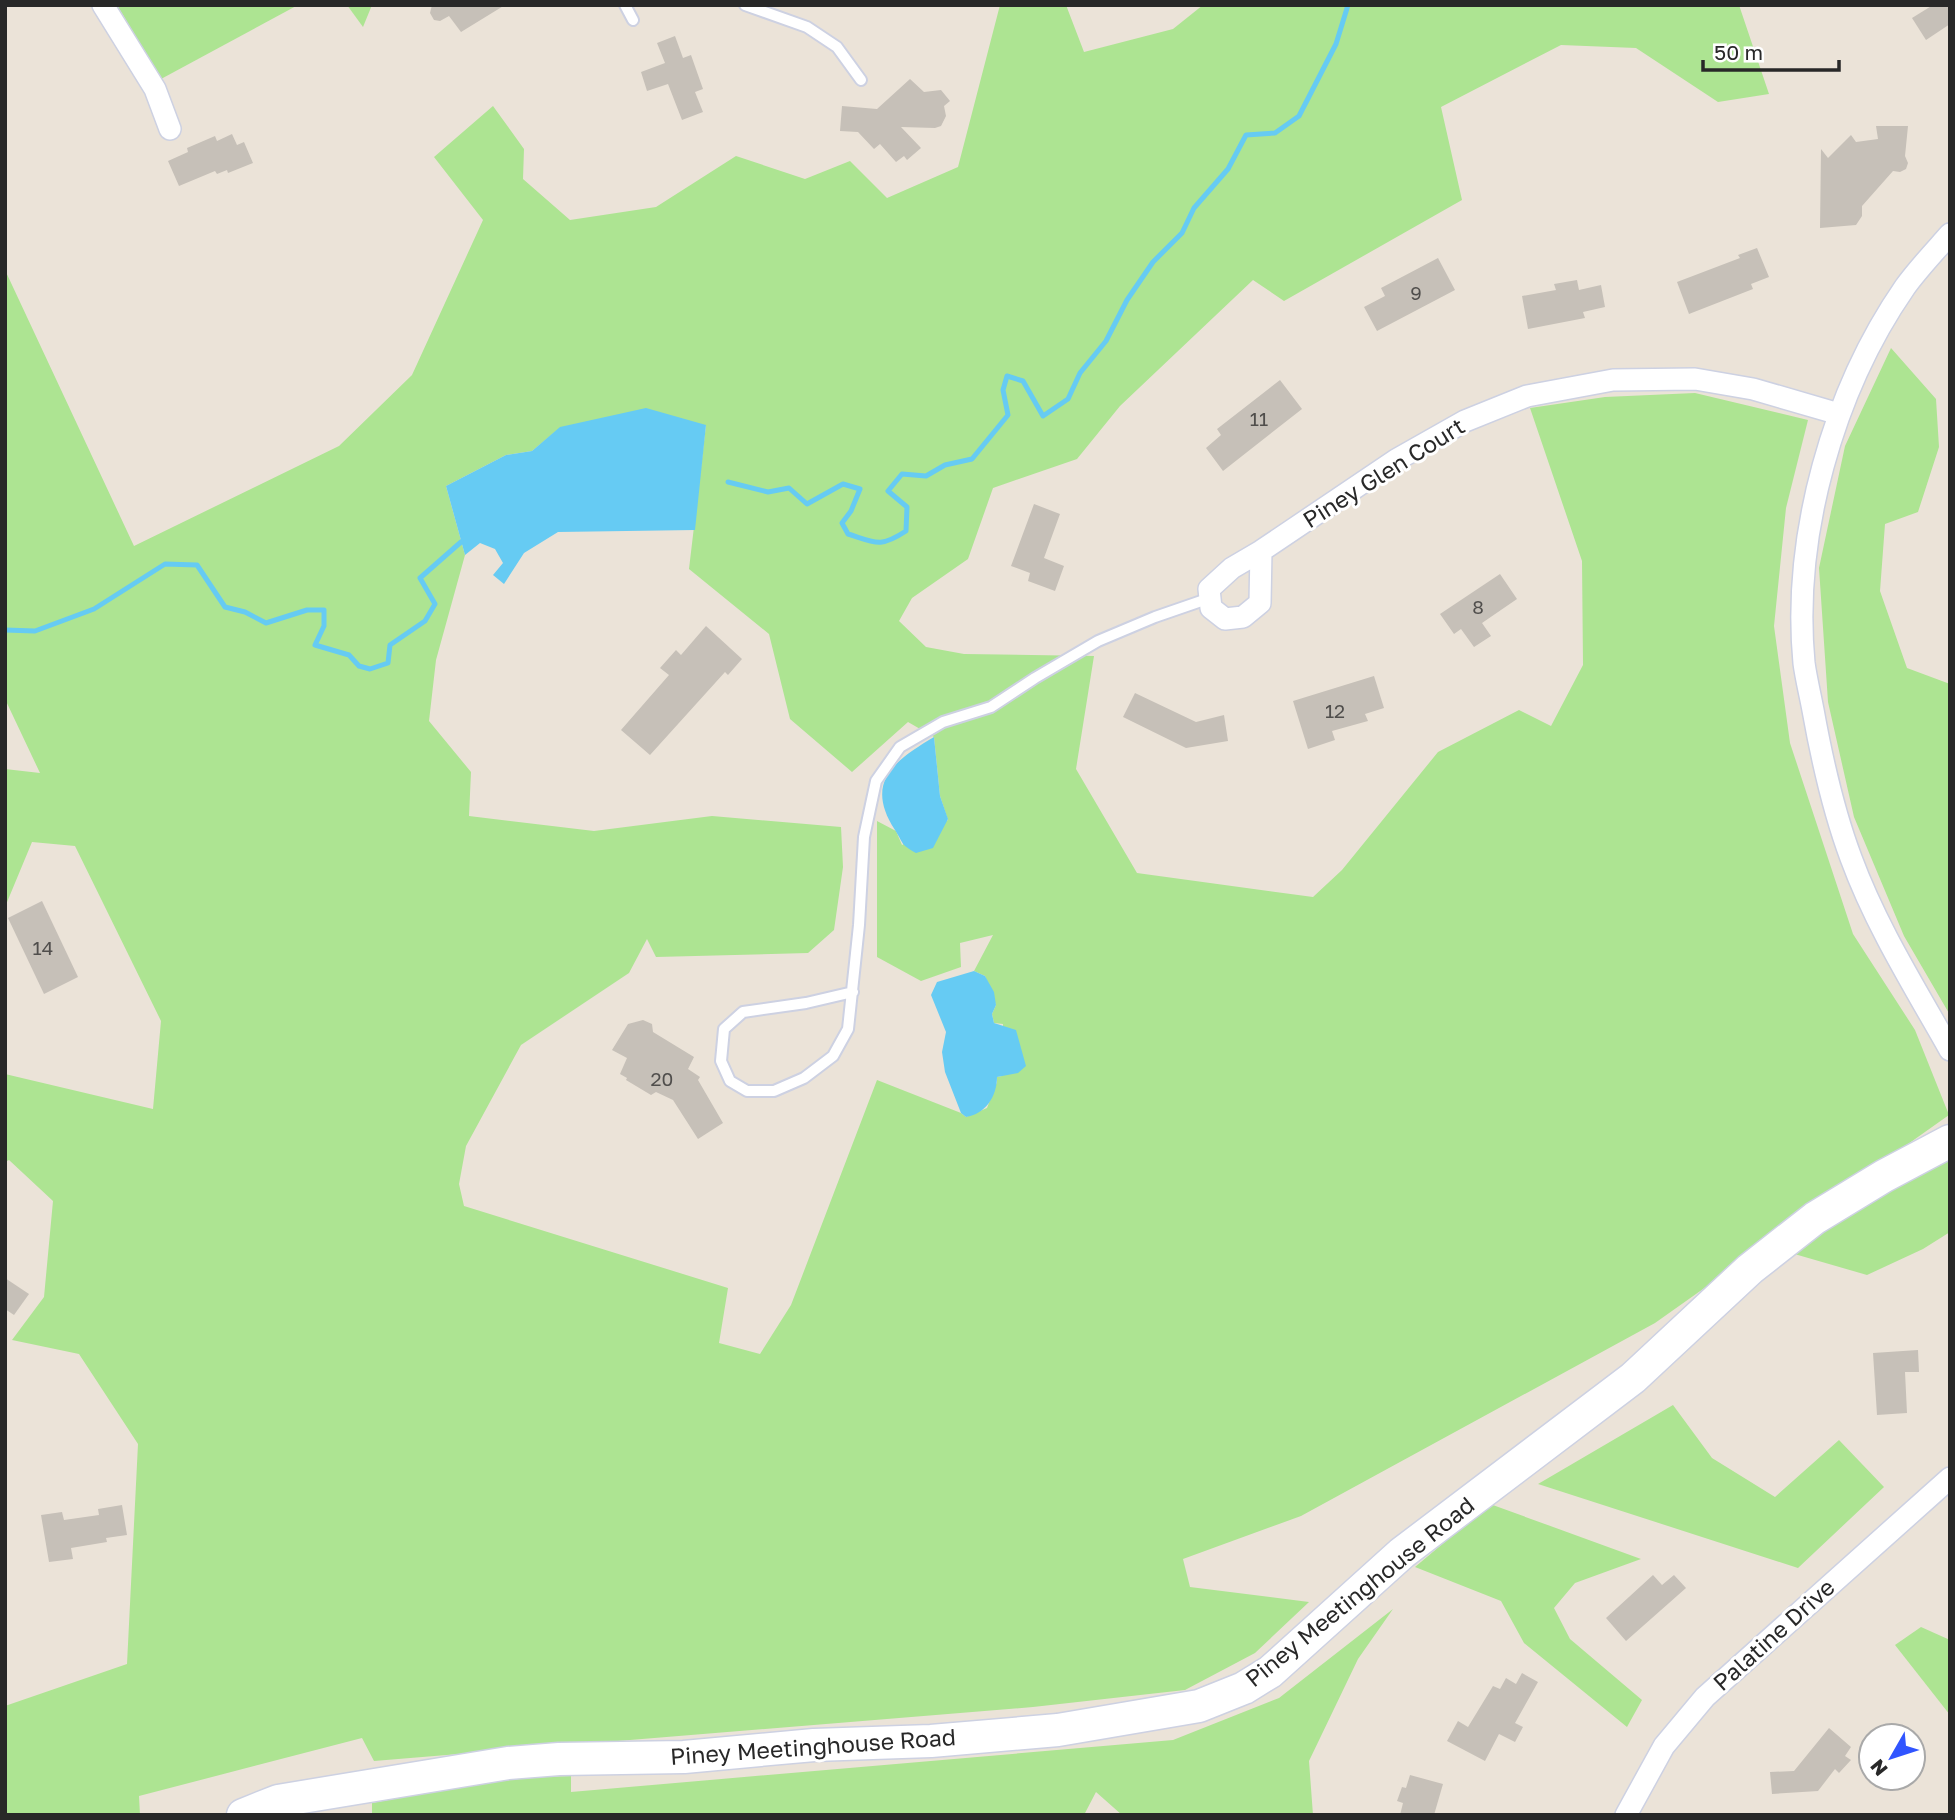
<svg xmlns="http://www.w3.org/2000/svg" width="1955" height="1820" font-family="'Golos Text',sans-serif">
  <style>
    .green { fill: #ade492; fill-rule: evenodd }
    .water { fill: #66cbf3 }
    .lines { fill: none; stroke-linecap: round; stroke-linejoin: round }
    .stream { stroke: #66cbf3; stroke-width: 5 }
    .building { fill: #c6c0b8 }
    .service-casing { stroke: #cdd1e2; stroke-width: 14 }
    .minor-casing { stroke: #cdd1e2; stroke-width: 24 }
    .secondary-casing { stroke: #cdd1e2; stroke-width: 35 }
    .service { stroke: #fff; stroke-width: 10 }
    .minor { stroke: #fff; stroke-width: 21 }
    .secondary { stroke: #fff; stroke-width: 32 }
    .labels { text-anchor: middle; stroke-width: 6; stroke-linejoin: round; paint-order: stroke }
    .number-label { font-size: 19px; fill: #504e4c }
    .street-label { font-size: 23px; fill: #282828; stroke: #fff }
  </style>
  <rect width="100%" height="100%" fill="#ebe3d8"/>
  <g class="green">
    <path d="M117,5H298L161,79Z"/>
    <path d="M347,5H372L363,27Z"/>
    <path d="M1000,5H1066L1084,52L1173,29L1203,5H1739L1769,94L1718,102L1636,48L1561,45L1441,107L1462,200L1284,301L1253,280L1120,406L1077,459L993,488L968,559L912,598L899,621L926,647L964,654L1094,656L1076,769L1137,873L1313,897L1342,870L1438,752L1519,710L1551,726L1583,665L1582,561L1530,408L1605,397L1695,393L1808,420L1786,508L1774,626L1790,743L1853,934L1915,1030L1949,1115L1655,1323L1301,1516L1183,1559L1190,1587L1309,1602L1255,1653L1185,1690L1033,1707L374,1761L362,1738L139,1796L140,1815H5V1706L127,1664L138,1444L79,1354L12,1340L44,1297L53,1201L9,1160L5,1162V1074L153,1109L161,1021L75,846L32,842L5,907V769L40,773L5,699V270L134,546L339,446L412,375L483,220L434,157L493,106L524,149L523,179L570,220L656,207L736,156L805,179L850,161L887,198L958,167ZM706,425L689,569L769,634L790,719L852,772L908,722L934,737L940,796L948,820L902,845L896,831L877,821V957L921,981L961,967L960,943L993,935L974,971L985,976L996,1005L992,1014L994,1023L1003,1024L1002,1076L997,1077V1082L987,1108L966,1117L961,1113L877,1080L791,1305L760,1354L719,1343L728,1288L464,1206L459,1184L466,1146L521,1045L629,973L647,939L656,957L808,953L834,930L843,867L841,827L712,816L594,831L469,816L471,772L429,721L436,660L465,555L446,486L506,455L532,451L556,431Z"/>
    <path d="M1891,348L1936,399L1939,447L1918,512L1885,524L1880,591L1907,668L1950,684V1015L1904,936L1854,817L1828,702L1819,568L1845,446Z"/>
    <path d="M1950,1160V1232L1923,1249L1867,1275L1791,1253L1852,1209Z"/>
    <path d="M1673,1405L1712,1458L1775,1497L1839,1440L1884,1487L1798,1568L1538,1484Z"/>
    <path d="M1490,1504L1641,1559L1575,1583L1554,1608L1570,1639L1642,1700L1627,1727L1524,1643L1501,1601L1415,1567Z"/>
    <path d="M1393,1609L1358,1659L1309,1761L1313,1815H1122L1096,1792L1084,1815H372V1803C438,1791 504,1777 571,1776V1792L1173,1740L1279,1698Z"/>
    <path d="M1921,1627L1950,1640V1715L1895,1645Z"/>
  </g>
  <g class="water">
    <path d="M646,408L706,425L695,530L558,532L524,553L504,584L493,575L503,563L495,549L480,543L465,555L446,486L506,455L532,451L560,427Z"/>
    <path d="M934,737L940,796L948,819L933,848L916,853C900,844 904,844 895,830C864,782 894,761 934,737Z"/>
    <path d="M974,971L985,976L994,992L996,1005L992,1014L994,1023L1016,1030L1026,1066L1018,1073L997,1077C997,1097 985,1114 966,1117L961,1113L945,1072L942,1052L946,1032L931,995L937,982Z"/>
  </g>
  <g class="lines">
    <g class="stream">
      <path d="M728,482L768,492L789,488L807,504L843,484L860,489L851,511L842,523L848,534C876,543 880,548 906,531L907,507L888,491L902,474L926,476L945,465L972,459L1008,415L1003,390L1007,376L1023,381L1043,416L1068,399L1080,373L1106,341L1127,300L1153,262L1182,233L1194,208L1228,169L1246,135L1275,133L1299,116L1336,44L1348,5"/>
      <path d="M5,630L35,631L94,609L165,564L197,565L225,607L245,612L266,623L307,610H324V626L315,645L349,655L359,666L370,669L388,663L390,645L425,621L435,604L420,578L461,542"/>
    </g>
  </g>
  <g class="building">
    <path d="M432,5H505L461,32L449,16L440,21L434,20L430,13Z"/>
    <path d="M1933,5H1950V24L1926,40L1912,18Z"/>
    <path d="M675,36L683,58L691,55L703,89L695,92L703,112L682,120L668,84L647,91L641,72L665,63L657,43Z"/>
    <path d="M910,79L924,92L941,90L950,101L944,106L946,116L941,126L935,128L901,127L921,148L907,160L904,156L896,162L880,144L874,149L858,132L840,131L842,106L877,109Z"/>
    <path d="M1876,126H1908L1905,156L1908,163L1906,169L1900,172L1893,171L1862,206V216L1856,225L1820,228L1821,149L1828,158L1851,135L1856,142L1878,139Z"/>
    <path d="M232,134L237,145L244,142L253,163L228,173L227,170L217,174L215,171L179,186L168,161L188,152L187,148L215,136L217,141Z"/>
    <path d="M1757,248L1769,277L1751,284L1753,289L1689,314L1677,282L1740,258L1738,255Z"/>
    <path d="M1438,258L1455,290L1377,331L1364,307L1385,296L1381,288Z"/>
    <path d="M1577,280L1579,290L1601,285L1605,307L1583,312L1585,318L1528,329L1522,296L1556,290L1554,284Z"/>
    <path d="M1280,380L1302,409L1223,471L1206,448L1221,435L1217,429Z"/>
    <path d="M1034,504L1060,514L1044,558L1064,566L1055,591L1028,581L1030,573L1011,566Z"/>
    <path d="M1500,574L1517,599L1482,623L1491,636L1474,647L1461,629L1454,634L1440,614Z"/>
    <path d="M706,626L742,659L728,675L725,672L650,755L621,730L669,675L660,668L676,650L681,655Z"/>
    <path d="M1374,676L1384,708L1365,714L1368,721L1332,731L1335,740L1308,749L1293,701Z"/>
    <path d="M1135,693L1196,722L1224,715L1228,741L1186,748L1123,717Z"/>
    <path d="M42,901L78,977L44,994L8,918Z"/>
    <path d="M643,1020L652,1024L653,1032L694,1057L688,1069L700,1077L698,1080L723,1123L698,1139L673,1100L656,1092L651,1095L626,1080L627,1078L620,1074L627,1058L612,1050L628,1024Z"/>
    <path d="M5,1278L29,1294L14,1315L5,1309Z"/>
    <path d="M1918,1350L1919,1372H1905L1907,1413L1877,1415L1873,1353Z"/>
    <path d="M122,1505L127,1535L106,1538L107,1542L71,1548L73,1559L49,1562L41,1515L62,1512L64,1520L99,1515L98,1509Z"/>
    <path d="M1653,1575L1662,1585L1674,1575L1686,1588L1626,1641L1606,1618Z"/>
    <path d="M1522,1673L1538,1682L1515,1723L1523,1727L1515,1742L1499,1734L1485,1761L1447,1741L1458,1721L1468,1727L1493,1686L1500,1689L1506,1678L1516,1684Z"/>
    <path d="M1829,1728L1851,1747L1845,1756L1851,1760L1839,1773L1835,1769L1818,1791L1772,1794L1770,1772L1794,1771Z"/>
    <path d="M1410,1775L1443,1784L1434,1815H1400L1403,1803L1397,1801L1402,1787L1406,1788Z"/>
  </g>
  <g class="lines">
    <g class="service-casing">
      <g id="service">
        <path d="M625,5L633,20"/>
        <path d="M745,5L807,27L837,47L861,80"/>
        <path d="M853,992L806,1003L743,1012L724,1029L721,1061L730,1081L747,1091H774L804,1078L833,1056L848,1029L859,925L864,837L876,781L900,747L943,722L991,707L1035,678L1098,641L1155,617L1210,598"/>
      </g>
    </g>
    <g class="minor-casing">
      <g id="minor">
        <path d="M103,5L155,89L170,129"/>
        <path d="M1950,234C1935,251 1918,269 1905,287C1833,391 1792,536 1804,663C1806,678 1810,694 1813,710C1822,760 1833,810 1851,858C1876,926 1915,988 1950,1050"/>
        <path d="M1261,551L1260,603L1243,617L1225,619L1211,608L1209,589L1232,568L1261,551L1396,460L1465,421L1527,396L1613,380L1695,379L1753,389L1839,414"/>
        <path d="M1626,1815L1664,1746L1705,1697L1950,1478"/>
      </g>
    </g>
    <g class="secondary-casing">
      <path id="secondary" d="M243,1815L278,1801L508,1763L559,1759L684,1757L814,1745L931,1741L1058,1730L1199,1706L1244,1688L1270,1672L1402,1553L1633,1378L1750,1269L1815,1218L1884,1176L1950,1141"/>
    </g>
    <use href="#service" class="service"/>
    <use href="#minor" class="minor"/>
    <use href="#secondary" class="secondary"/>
  </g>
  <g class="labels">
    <g class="number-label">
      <text x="1416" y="300">9</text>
      <text x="1259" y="426">11</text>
      <text x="1478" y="614">8</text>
      <text x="1335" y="718">12</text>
      <text x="43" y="955">14</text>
      <text x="662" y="1086">20</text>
    </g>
    <g class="street-label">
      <text transform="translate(1384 473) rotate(-32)" y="8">Piney Glen Court</text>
      <text transform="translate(1360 1592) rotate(-39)" y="8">Piney Meetinghouse Road</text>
      <text transform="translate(1774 1635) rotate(-42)" y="8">Palatine Drive</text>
      <text transform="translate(813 1747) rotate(-4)" y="8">Piney Meetinghouse Road</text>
    </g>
  </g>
  <rect width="1955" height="1820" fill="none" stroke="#282828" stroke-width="14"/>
  <g transform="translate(1892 1757) rotate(231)"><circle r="33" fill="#ffffff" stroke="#a9a9a9" stroke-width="2"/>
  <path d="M0-5L12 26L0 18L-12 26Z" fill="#3155ff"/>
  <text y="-10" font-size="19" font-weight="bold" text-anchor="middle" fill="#282828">N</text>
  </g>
  <path d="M1703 60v10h136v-10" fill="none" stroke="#282828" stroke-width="3.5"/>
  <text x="1714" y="60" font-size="21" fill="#282828" stroke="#ffffff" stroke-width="5" paint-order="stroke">50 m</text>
</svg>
